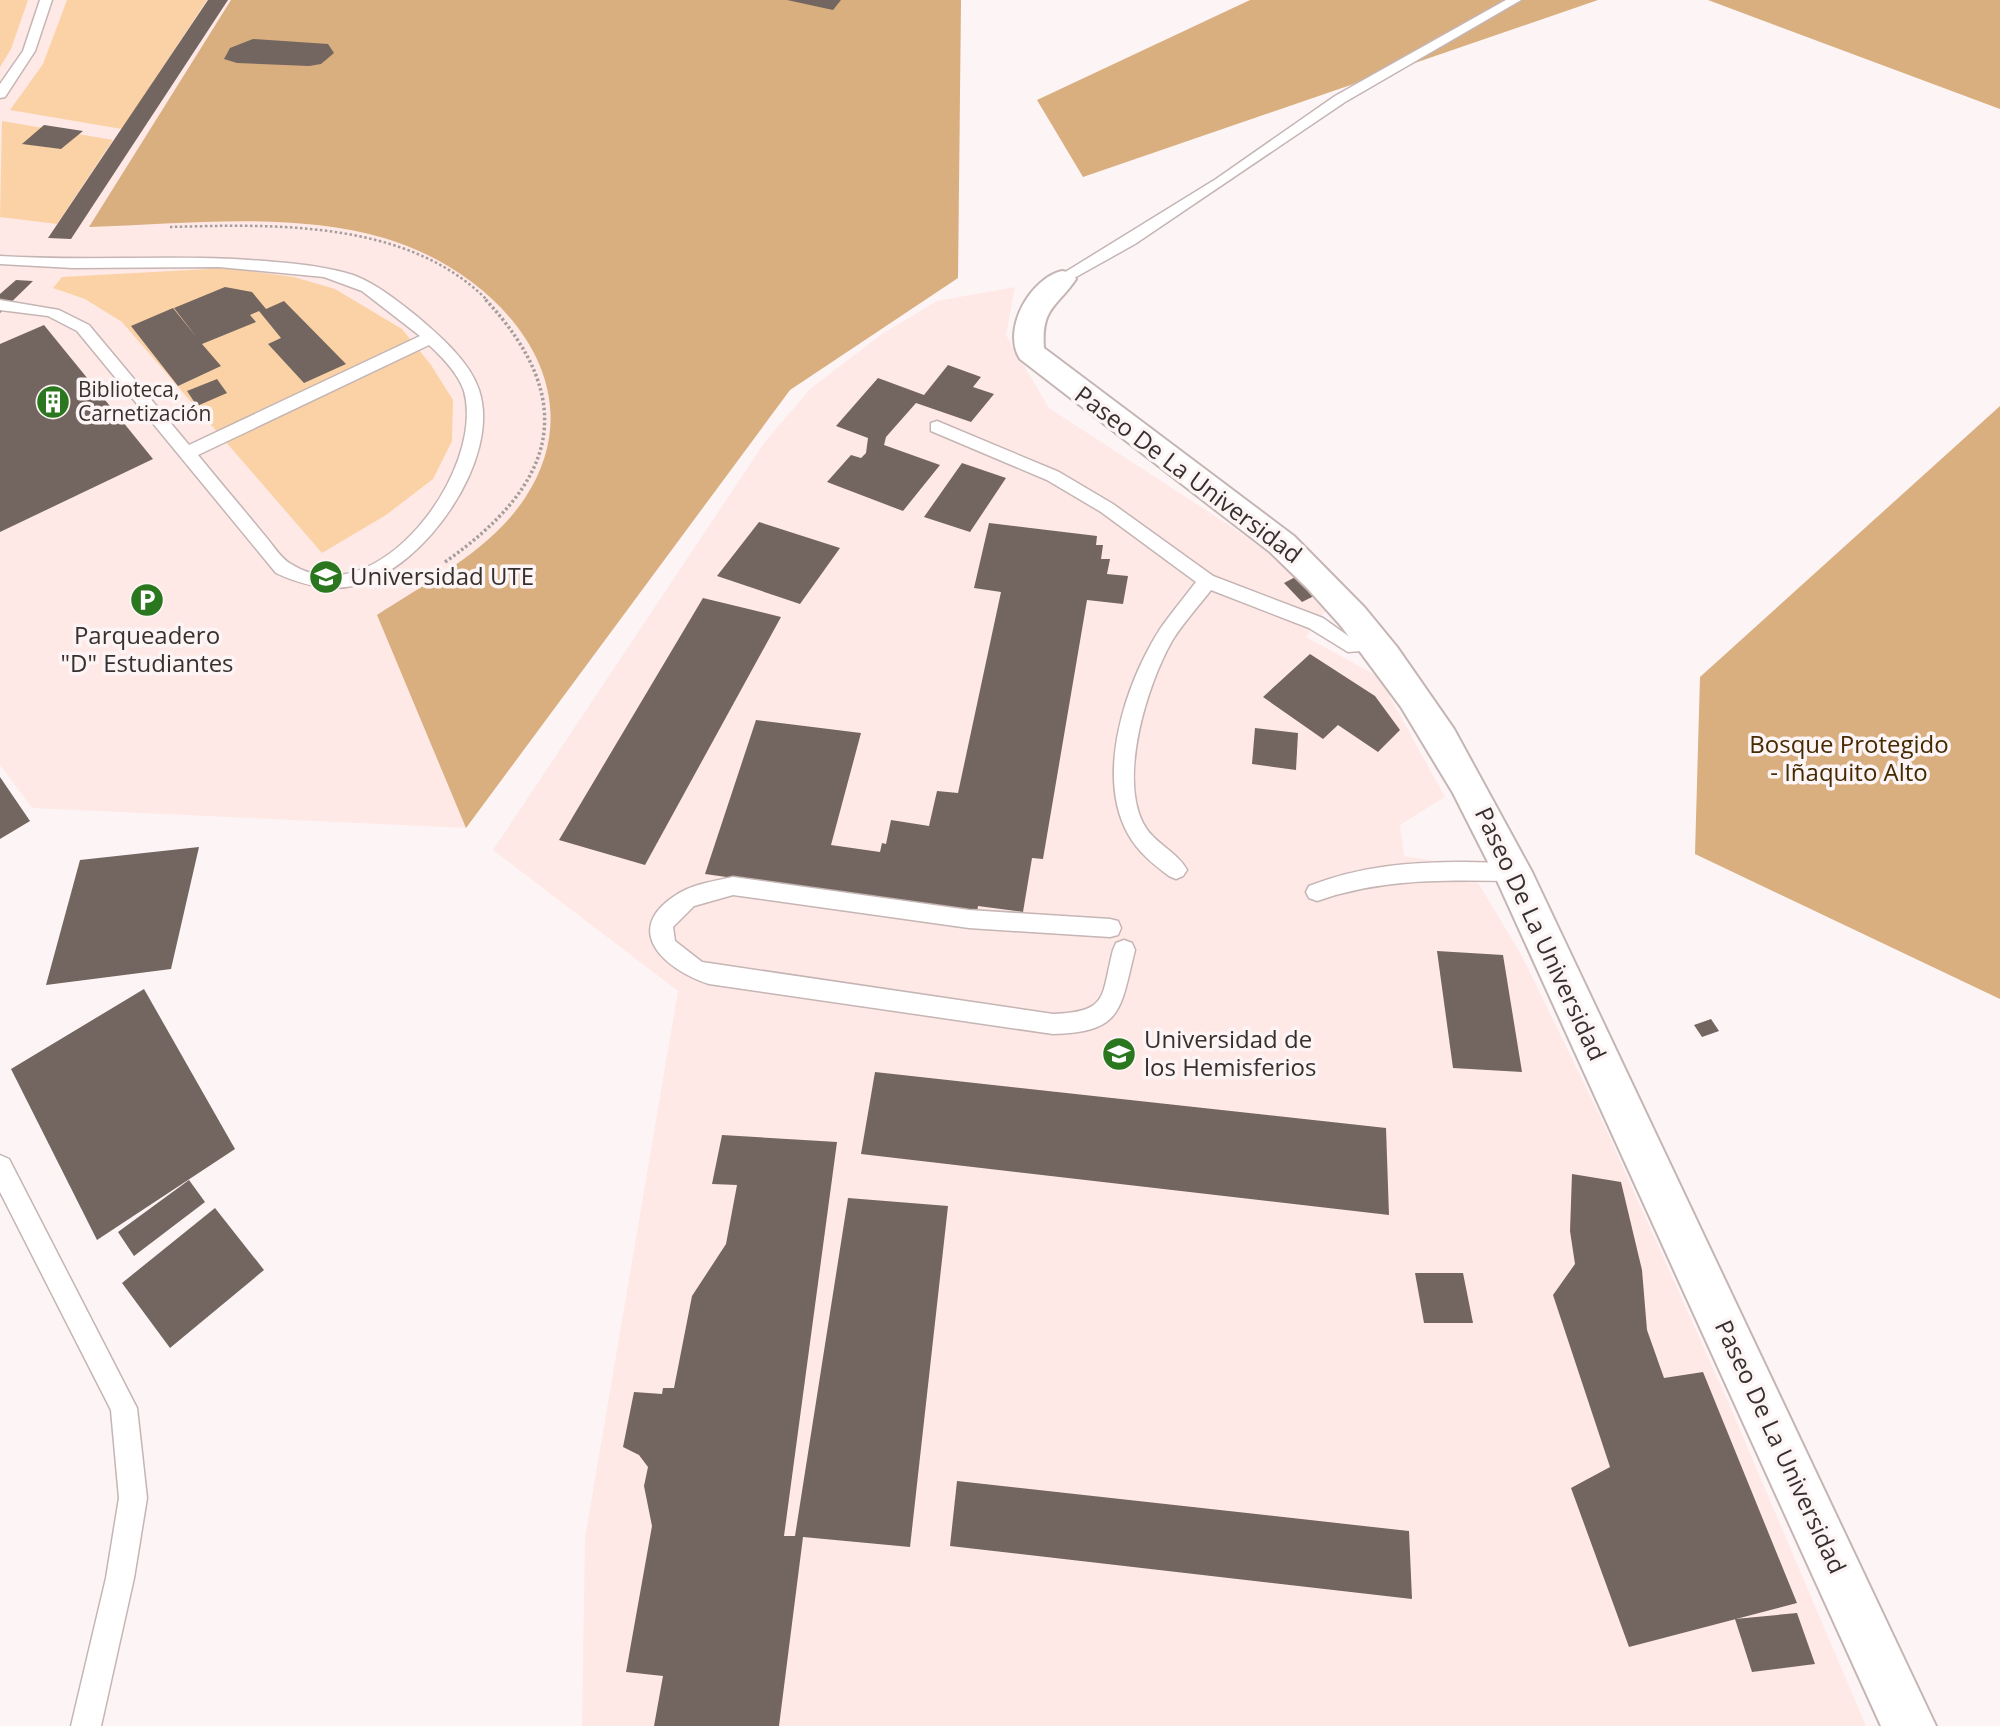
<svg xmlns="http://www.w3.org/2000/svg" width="2000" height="1726" font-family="'Open Sans',sans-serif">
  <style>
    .built { fill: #fee9e7 }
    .green { fill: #fad2a5 }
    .forest { fill: #d9af80 }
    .building { fill: #73655f }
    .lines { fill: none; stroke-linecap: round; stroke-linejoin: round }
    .service-casing { stroke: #c5b5b4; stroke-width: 3 }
    .minor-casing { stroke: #c5b5b4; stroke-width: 4 }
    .path-far1 { stroke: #a49d9c; stroke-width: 2.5; stroke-dasharray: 2.5 2.5; stroke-linecap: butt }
    .path { stroke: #a49d9c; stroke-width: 3.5; stroke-dasharray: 2.5 2.5; stroke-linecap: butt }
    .service { fill: #fff; fill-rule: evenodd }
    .minor { fill: #fff; fill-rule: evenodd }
    .labels { text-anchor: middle; stroke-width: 7; stroke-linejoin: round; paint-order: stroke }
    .far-poi-label { font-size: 21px; fill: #36302f; stroke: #fdf5f5; text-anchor: start }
    .street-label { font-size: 24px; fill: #36302f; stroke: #fdf5f5 }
    .poi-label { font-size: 24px; fill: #36302f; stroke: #fdf5f5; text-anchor: start }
    .park-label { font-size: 24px; fill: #442901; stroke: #fdf5f5 }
  </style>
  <rect width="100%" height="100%" fill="#fdf5f5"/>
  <g class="built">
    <path d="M0,0H961L958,278L790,390L466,828L32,808L0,765Z"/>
    <path d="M1015,287L1006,335L1049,408L1232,527L1298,574L1329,606L1306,637L1379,677L1445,797L1400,825L1404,856L1468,866L1522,956L1601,1118L1730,1406L1866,1726H582L585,1538L678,991L493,850L764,443L811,388L882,334L937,301Z"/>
  </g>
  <g class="green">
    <path d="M0,0H28L11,49L0,67Z"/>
    <path d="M67,0H207L122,129L10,110L43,64Z"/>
    <path d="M2,121L113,140L57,224L0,217Z"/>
    <path d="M227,268L294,277L335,289L402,329L431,365L453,400L452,441L433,479L386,515L322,553L122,322L85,299L53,288L62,277Z"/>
  </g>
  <g class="forest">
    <path d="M231,0H961L958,278L790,390L466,828L377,615C428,581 490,551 525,498C601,382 494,270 384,238C289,211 186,224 89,227Z"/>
    <path d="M1250,0H1598L1083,177L1037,100Z"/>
    <path d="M1708,0H2000V109Z"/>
    <path d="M2000,406V999L1695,854L1700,677Z"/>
  </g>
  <g class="building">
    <path d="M208,0H228L71,239L48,238Z"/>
    <path d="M787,0H841L833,10Z"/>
    <path d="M253,39L328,44L334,53L321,64L309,66L237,63L224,59L230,48Z"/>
    <path d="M44,125L83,131L61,149L22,144Z"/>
    <path d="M16,280L33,281L0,313V294Z"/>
    <path d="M225,287L252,292L266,309L284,301L346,364L304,383L268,344L281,338L259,311L250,315L256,322L202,344L221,366L178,386L131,326L173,308L198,339L174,308Z"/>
    <path d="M44,325L153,459L0,532V344Z"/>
    <path d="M948,365L981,377L973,387L994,394L971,422L916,403L886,437L884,445L940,465L903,511L827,482L851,455L861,458L866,453L868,438L836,426L878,378L924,395Z"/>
    <path d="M217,379L227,393L197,406L187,391Z"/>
    <path d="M962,463L1006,478L970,532L924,517Z"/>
    <path d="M759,522L840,548L800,604L717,576Z"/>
    <path d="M989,523L1097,536L1096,545H1103L1101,559H1110L1107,574L1128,576L1123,604L1087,600L1043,859L1032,858L1023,912L978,906L977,912L705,874L756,720L861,733L831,845L880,852L882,843L886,844L891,820L929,826L937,791L958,793L1001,592L974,588Z"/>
    <path d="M1301,574L1320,593L1302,602L1284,583Z"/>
    <path d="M703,598L781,617L645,865L559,840Z"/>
    <path d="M1310,654L1375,696L1400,730L1378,752L1338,725L1323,739L1263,697Z"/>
    <path d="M1255,728L1298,733L1296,770L1252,764Z"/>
    <path d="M0,777L30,821L0,839Z"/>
    <path d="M199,847L171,969L46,985L80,860Z"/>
    <path d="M1437,951L1503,955L1522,1072L1453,1068Z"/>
    <path d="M144,989L235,1149L97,1240L11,1069Z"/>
    <path d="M1711,1019L1719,1031L1702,1037L1694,1025Z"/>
    <path d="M875,1072L1386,1128L1389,1215L861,1154Z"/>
    <path d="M722,1135L837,1142L784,1536H795L848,1198L948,1206L910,1547L803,1537L779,1726H654L663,1676L626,1672L652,1526L644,1486L648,1467L639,1455L623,1447L634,1392L662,1394L663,1388H674L692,1296L726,1244L737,1185L712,1184Z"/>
    <path d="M1572,1174L1621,1182L1642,1270L1647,1330L1664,1378L1703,1372L1797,1603L1629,1647L1571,1488L1610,1467L1553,1295L1575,1264L1570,1231Z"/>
    <path d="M189,1180L205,1202L134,1256L118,1232Z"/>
    <path d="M215,1208L264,1270L170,1348L122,1283Z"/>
    <path d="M1415,1273H1463L1473,1323H1424Z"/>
    <path d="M957,1481L1409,1531L1412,1599L950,1546Z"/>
    <path d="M1797,1613L1815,1664L1752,1672L1735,1619Z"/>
  </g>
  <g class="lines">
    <g class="service-casing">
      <g id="service">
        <path d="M40,0H52L35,51L5,97L0,98V84L23,51Z"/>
        <path d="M1506,0H1521L1345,102L1135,244L1067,282H1057L1054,279L1216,179L1335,96Z"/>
        <path d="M0,256C91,262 183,253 275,262C301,264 328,267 353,275C377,284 399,302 419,318C441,337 470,362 479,390C502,459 424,569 357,585C329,592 302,585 276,573L77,331L48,316L0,310V300L59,310L89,325L189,445L420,336L362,291L324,277L219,267L73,268L0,264ZM429,345C442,357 458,373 464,391C486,470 377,618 291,564C281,559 273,545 266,537C243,509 220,482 198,455Z"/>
        <path d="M937,421L1059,472L1113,504L1213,576L1323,618L1351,638L1375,636L1384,643L1375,650L1348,652L1309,628L1211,590C1198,607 1183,623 1172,641C1147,685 1119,776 1143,823C1153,843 1177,851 1187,870L1183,876L1176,879L1169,876C1153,864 1138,852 1128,834C1095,774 1126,683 1160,629C1171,613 1184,598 1196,582L1101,512L1047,480L931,431V423Z"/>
        <path d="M1464,862L1513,863L1520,866L1524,872L1520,878L1513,881C1445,880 1382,878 1317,901L1309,898L1306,892L1309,886C1361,866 1409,862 1464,862Z"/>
        <path d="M733,877L969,910L1110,919L1118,921L1121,928L1118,935L1110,937L969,928L733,895L694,906L673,927L675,941L702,962L1053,1014C1109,1012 1101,997 1113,950L1116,943L1124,940L1132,943L1135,950C1120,1010 1123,1032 1053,1034L709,984C666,970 620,931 676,895C693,884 714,881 733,877Z"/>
        <path d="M0,1155L9,1159L137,1408L147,1498L134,1578L101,1726H71L106,1578L119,1498L111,1410L0,1192Z"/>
      </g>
    </g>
    <g class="minor-casing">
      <path id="minor" d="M1062,271L1072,273L1076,279C1056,308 1041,308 1044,348L1294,536L1365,608L1397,647L1454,729L1532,872L1936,1726H1881L1494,874L1453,793L1401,707L1341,626L1307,588L1270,552L1020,359C1001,329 1031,278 1062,271Z"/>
    </g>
    <path class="path-far1" d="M170,227C274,224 408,220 487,300"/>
    <path class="path" d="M445,562C555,485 582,403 485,299"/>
    <use href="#service" class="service"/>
    <use href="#minor" class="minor"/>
  </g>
  <defs>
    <g id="building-disc" transform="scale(1.75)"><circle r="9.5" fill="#2b771f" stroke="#fdf5f5"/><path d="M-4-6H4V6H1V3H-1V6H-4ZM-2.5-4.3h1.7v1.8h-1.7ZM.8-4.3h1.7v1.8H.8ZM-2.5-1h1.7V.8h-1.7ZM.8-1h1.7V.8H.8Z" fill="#fff"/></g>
    <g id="university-disc" transform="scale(1.75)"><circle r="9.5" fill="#2b771f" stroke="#fdf5f5"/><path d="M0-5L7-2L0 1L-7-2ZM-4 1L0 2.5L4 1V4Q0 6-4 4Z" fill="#fff"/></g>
    <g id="parking-disc" transform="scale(1.75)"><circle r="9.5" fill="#2b771f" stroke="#fdf5f5"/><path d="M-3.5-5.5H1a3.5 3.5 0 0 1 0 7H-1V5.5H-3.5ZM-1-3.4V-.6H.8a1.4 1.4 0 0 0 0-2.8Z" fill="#fff"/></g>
  </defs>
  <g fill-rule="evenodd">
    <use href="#building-disc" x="53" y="402"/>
    <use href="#university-disc" x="326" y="577"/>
    <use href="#parking-disc" x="147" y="600"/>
    <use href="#university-disc" x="1119" y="1054"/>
  </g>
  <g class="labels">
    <g class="far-poi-label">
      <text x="78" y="397">Biblioteca,<tspan x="78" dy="24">Carnetización</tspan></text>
    </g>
    <g class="street-label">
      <text transform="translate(1188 475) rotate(37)" y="8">Paseo De La Universidad</text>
      <text transform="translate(1540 934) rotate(65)" y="8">Paseo De La Universidad</text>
      <text transform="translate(1780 1447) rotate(65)" y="8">Paseo De La Universidad</text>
    </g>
    <g class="poi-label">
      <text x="350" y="585">Universidad UTE</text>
      <text x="147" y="644" text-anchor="middle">Parqueadero<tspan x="147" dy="28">"D" Estudiantes</tspan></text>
      <text x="1144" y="1048">Universidad de<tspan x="1144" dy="28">los Hemisferios</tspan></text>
    </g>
    <g class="park-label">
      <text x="1849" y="753">Bosque Protegido<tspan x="1849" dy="28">- Iñaquito Alto</tspan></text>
    </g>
  </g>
</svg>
